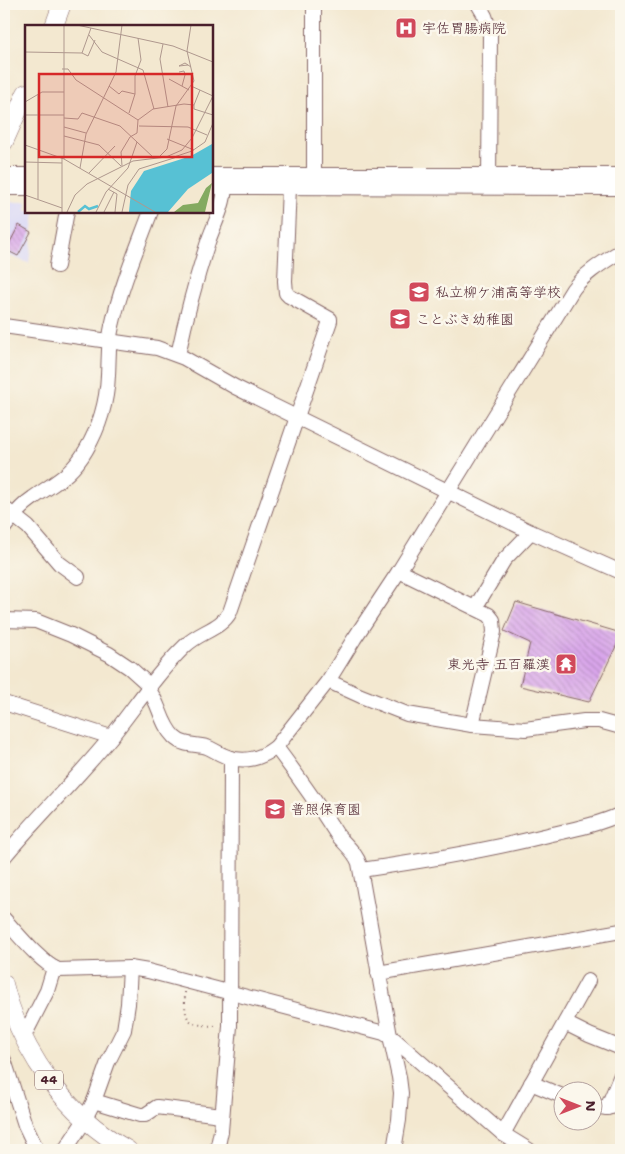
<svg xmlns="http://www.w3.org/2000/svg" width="625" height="1154" font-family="'Shantell Sans','Klee One',sans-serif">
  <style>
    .built { fill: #d8d7f8 }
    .building { fill: url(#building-back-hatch) }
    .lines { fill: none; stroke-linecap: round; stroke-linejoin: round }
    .minor-casing { stroke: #856565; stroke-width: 16 }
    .major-casing { stroke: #856565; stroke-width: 19 }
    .path { stroke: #856565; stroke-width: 2; stroke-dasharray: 1 4; stroke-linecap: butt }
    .minor { stroke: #fff; stroke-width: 14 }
    .major { stroke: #fff; stroke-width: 18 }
    .labels { text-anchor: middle; stroke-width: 5; stroke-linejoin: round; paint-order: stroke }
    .shield { fill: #fbf7ec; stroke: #7f6065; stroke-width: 1 }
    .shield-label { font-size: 12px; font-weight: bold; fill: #4a1f2b }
    .poi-label { font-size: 14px; fill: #4a1f2b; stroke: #fbf7ec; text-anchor: start }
    .inset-river { fill: none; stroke: #57c1d4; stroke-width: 2.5 }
    .inset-road { fill: none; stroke: #af988e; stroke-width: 1 }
    .view { fill: #d62828; fill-opacity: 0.15; stroke: #d62828; stroke-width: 2.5 }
    .inset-edge { fill: none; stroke: #4a1f2b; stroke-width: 2.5 }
  </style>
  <defs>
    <pattern id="building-back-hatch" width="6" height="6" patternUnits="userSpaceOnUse" patternTransform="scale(1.25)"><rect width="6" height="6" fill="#d9a6eb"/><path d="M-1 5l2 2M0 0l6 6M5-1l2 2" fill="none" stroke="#b287bf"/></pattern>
  </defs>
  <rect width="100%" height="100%" fill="#fbf7ec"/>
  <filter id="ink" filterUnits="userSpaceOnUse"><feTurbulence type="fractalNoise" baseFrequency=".02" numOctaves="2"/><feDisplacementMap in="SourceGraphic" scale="10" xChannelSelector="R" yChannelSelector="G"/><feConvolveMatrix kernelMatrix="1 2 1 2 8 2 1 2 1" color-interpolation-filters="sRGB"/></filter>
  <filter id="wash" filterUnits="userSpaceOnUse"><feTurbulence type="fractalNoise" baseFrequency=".0096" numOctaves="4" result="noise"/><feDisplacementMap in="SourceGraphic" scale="20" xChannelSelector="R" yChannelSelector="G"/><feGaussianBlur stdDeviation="1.12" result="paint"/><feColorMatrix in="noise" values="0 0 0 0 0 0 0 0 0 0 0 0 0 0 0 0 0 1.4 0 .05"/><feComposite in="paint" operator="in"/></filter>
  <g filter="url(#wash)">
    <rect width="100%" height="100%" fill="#f3e8d0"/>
    <path class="built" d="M11,202H26V211H35L29,263L4,254V206Z"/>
    <g id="blocks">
      <g class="building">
        <path d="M19,225L31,232L18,256L6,250Z"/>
        <path d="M516,602L621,633V636L589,702L520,686L530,643L504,631Z"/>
      </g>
    </g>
  </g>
  <g filter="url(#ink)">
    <use href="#blocks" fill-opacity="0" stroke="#856565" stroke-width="1"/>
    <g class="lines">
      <g class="minor-casing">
        <g id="minor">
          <path d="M478,4L485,16L490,31L489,184"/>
          <path d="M4,175H26"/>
          <path d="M211,175H621"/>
          <path d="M314,183V4"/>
          <path d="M211,187L621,188"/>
          <path d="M4,188H26"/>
          <path d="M57,266L67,211"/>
          <path d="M4,326L157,348L184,358L235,387L531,532L621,572"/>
          <path d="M178,355C186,317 196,279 208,242C214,224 224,207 225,187"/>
          <path d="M4,508L28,527L59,563L78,577"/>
          <path d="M4,528C12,517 21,506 33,498C55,482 71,476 86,450C99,428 107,401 108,375C109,359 108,342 112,326C121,286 137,249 151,211"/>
          <path d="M399,571L489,615L493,620L494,632L472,725"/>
          <path d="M475,608L504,560L531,532"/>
          <path d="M4,620L36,621L71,635L109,654L130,668L150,686"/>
          <path d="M328,681L361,696L407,714L472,725L525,729L584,721H599L621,727"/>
          <path d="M148,689C160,703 160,723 174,737C183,746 196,744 207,747C214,750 221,755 228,757C245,763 262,758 276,747L328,681L354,639L399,571L573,289C586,272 604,262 621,251"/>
          <path d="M4,703L111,737"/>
          <path d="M276,747C297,775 317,803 336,833C343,843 355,851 359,863L390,1036L399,1077L401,1093L399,1120L394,1150"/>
          <path d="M4,857C38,816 77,779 111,737C135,707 157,673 185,646C199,632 221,629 230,612L330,321V319L289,296L286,293L285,281L289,187"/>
          <path d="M361,870C423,861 484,851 544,836C570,830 597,825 621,814"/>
          <path d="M4,919C17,933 41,963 58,970L130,968L148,971L384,1033L395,1040L503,1134L529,1150"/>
          <path d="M378,973L621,931"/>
          <path d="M565,1023L589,1035L621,1048"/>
          <path d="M23,1038L47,991L54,968"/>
          <path d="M4,1060L25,1125L37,1150"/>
          <path d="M531,1083L562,1096"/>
          <path d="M94,1101L140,1115H145L157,1107L221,1115"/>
          <path d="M592,1106L607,1108L621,1105"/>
          <path d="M607,1108L621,1075"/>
          <path d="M503,1134L588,981"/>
          <path d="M65,1150L81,1126L94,1101L108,1062L124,1030L128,1004L130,968"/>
          <path d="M217,1150L221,1131L230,1026L231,758"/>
        </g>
      </g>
      <g class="major-casing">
        <g id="major">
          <path d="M54,26L62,4"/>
          <path d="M4,142L26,93"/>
          <path d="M4,984C21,1053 66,1115 128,1150"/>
        </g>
      </g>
      <path class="path" d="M185,992C184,1024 188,1025 218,1026"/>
      <use href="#minor" class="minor"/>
      <use href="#major" class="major"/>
    </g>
  </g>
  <defs>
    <g id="hospital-square" transform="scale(1.125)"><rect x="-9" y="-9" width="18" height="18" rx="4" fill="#d1495b" stroke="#fbf7ec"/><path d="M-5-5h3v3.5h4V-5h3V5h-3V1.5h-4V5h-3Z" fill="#fff"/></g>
    <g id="school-square" transform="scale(1.125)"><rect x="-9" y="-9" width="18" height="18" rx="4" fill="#d1495b" stroke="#fbf7ec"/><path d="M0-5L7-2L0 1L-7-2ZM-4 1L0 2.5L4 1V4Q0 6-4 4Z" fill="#fff"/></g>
    <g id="temple-square" transform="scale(1.125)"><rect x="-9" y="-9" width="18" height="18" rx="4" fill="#d1495b" stroke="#fbf7ec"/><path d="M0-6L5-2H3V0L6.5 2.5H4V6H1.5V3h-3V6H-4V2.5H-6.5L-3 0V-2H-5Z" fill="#fff"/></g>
  </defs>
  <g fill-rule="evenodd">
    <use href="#hospital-square" x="406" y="28"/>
    <use href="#school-square" x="419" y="292"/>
    <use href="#school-square" x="400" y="319"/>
    <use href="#temple-square" x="566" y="664"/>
    <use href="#school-square" x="275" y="809"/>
  </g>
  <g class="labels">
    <rect class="shield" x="35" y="1070.5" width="28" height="19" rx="4"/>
    <g class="shield-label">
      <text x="49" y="1084">44</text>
    </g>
    <g class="poi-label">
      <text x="422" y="33">宇佐胃腸病院</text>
      <text x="435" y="297">私立柳ケ浦高等学校</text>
      <text x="416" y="324">ことぶき幼稚園</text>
      <text x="550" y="669" text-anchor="end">東光寺 五百羅漢</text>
      <text x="291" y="814">普照保育園</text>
    </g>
  </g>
  <g transform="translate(25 25)">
    <rect width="188" height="188" fill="#f3e8d0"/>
    <path d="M187,158L180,187H149L158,180L173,178L181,163Z" fill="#84aa60"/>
    <path d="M187,119V148L163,164L143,187H104L106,166L119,146L166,131Z" fill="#57c1d4"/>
    <path class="inset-river" d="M53,187L60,181L64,184L73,181"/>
    <path class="inset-road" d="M52,0L148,21L188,37M64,10L77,27L118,45L129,84M138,19L135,34L143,82M0,27L57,28L63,31L70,15M57,28L66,3M163,40L154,41L160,38L166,42M37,44H43L51,55L113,95L112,108L105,112M154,47L159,46L160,50L157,61M144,54L164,65M84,61L94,69L97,66L110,69M166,61L188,71M13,70V174M0,77L17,67H39M169,80L175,65M104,88L110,69V51L116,35L113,13M0,90H39M39,93L53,94L57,88L95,101L129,133M113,95L128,84L159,79L169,80V84L188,90M114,101L163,102L182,110M39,102L61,108M39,111L74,120L96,141M142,114L169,125M0,120L39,134L130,187M134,132L142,124L151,81L169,56L162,26L166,0M149,132L167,126L180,117L188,98M39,134V0M0,137L37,138M97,141L96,127L105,112M55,143L61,109L91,47L97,0M64,148L90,121M83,164L92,169L90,187M0,170L37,183M37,187V133M42,187L50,170L62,159L108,136L141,132L157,125L167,113L188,71M71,187L81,167L103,143L112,117M79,187L89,167M97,187L103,160L114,144L152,132"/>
    <path class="view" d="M14,49H167V132H14Z"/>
    <rect width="188" height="188" class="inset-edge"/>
  </g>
  <rect width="625" height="1154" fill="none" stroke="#fbf7ec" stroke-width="20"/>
  <g transform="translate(578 1106) rotate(90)"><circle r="24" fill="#fbf7ec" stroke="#b4a19f"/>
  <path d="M0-4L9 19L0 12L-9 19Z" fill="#d1495b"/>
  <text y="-8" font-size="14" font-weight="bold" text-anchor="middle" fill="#4a1f2b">N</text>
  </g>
</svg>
